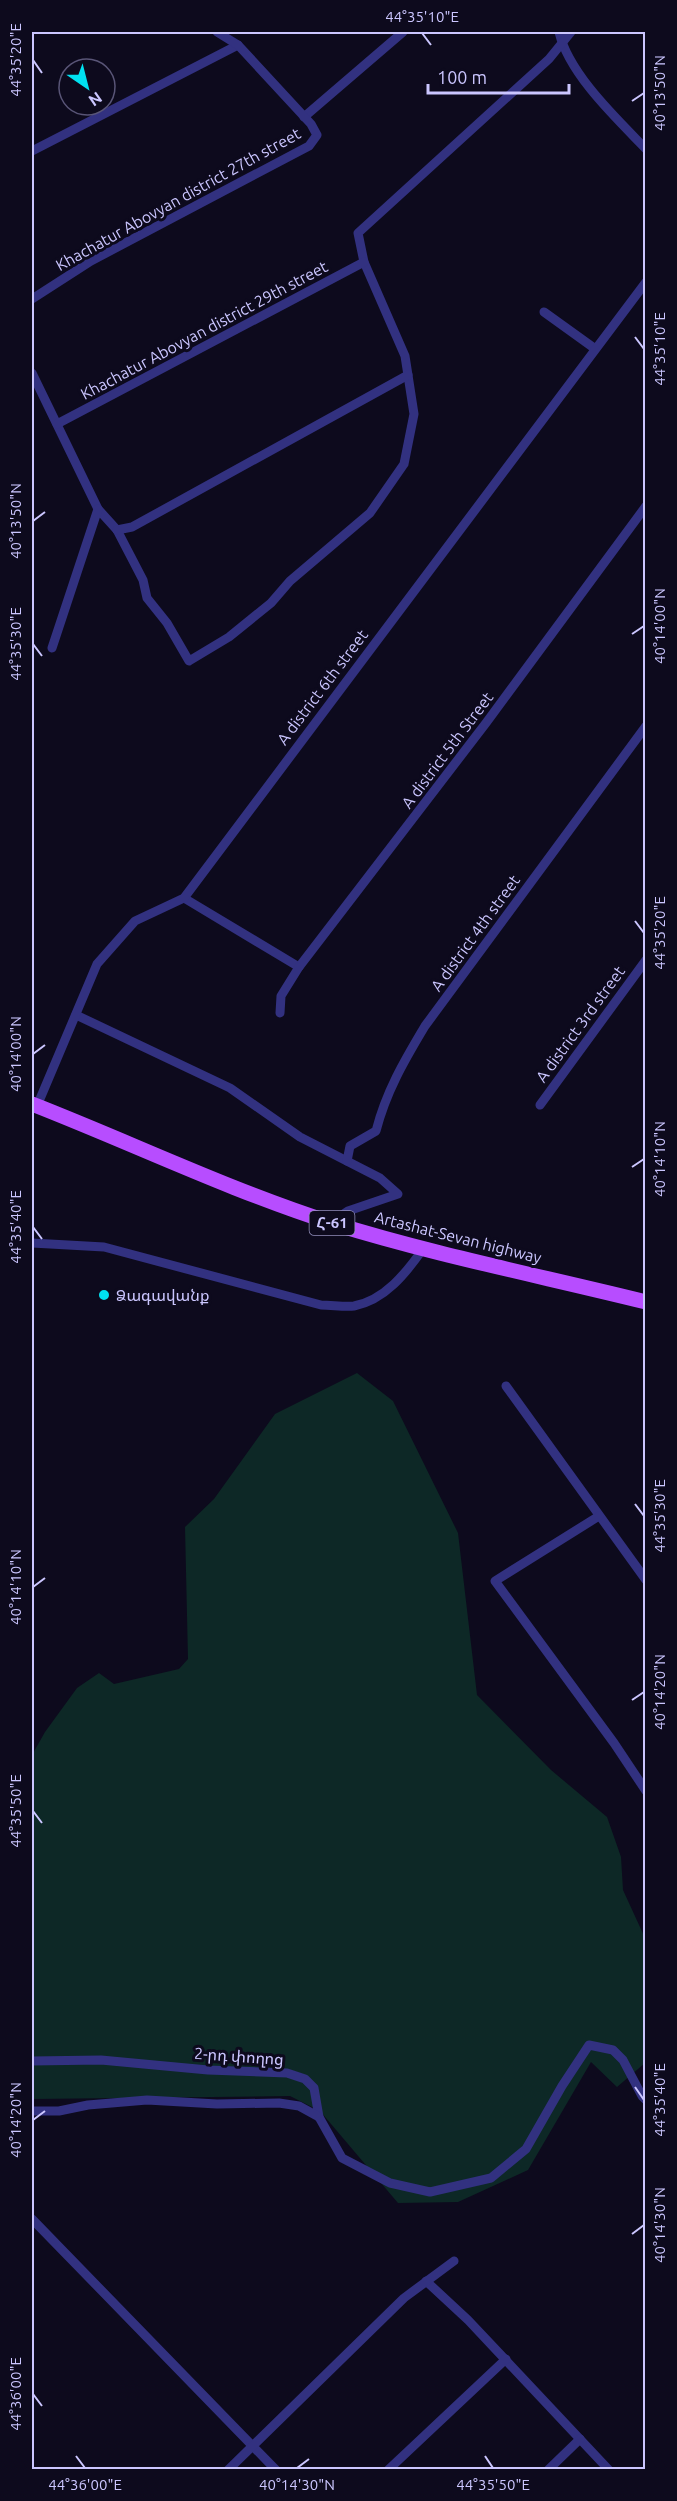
<svg xmlns="http://www.w3.org/2000/svg" width="677" height="2501" font-family="Ubuntu,'Noto Sans Armenian',sans-serif">
  <style>
    .green { fill: #0d2826 }
    .lines { fill: none; stroke-linecap: round; stroke-linejoin: round }
    .street { stroke: #323180; stroke-width: 9 }
    .primary { stroke: #b74dff; stroke-width: 15 }
    .ticks { fill: none; stroke: #cbc6ff; stroke-width: 2 }
    .poi-dot { fill: #00e1f1; stroke: #0d0a1d; stroke-width: 2 }
    .labels { text-anchor: middle; stroke-width: 6; stroke-linejoin: round; paint-order: stroke }
    .shield { fill: #0d0a1d; stroke: #928ebb; stroke-width: 1.5 }
    .shield-label { font-size: 15px; font-weight: bold; fill: #cbc6ff }
    .street-label { font-size: 16px; fill: #cbc6ff; stroke: #0d0a1d }
    .poi-label { font-size: 16px; fill: #cbc6ff; stroke: #0d0a1d; text-anchor: start }
    .neatline { fill: none; stroke: #cbc6ff; stroke-width: 2 }
    .ticks-label { font-size: 15px; text-anchor: middle; fill: #cbc6ff }
  </style>
  <rect width="100%" height="100%" fill="#0d0a1d"/>
  <path class="green" d="M357,1373L393,1401L458,1533L477,1695L551,1770L607,1817L621,1857L623,1890L645,1938V2063L617,2087L591,2062L528,2170L458,2202L398,2203L320,2111L290,2096L32,2099V1755L45,1732L77,1688L99,1673L114,1684L179,1669L188,1659L185,1527L214,1499L275,1414Z"/>
  <g class="lines">
    <g class="street">
      <path d="M559,32C569,74 616,118 646,149"/>
      <path d="M304,117L403,32"/>
      <path d="M32,151L238,45"/>
      <path d="M32,299L91,261L309,146L317,135L311,124L238,45L217,32"/>
      <path d="M544,312L594,348"/>
      <path d="M32,373L98,509L117,530L143,580L147,598L167,623L189,661L229,637L271,603L290,581L370,513L404,464L414,414L405,356L364,262L358,233L549,59L571,32"/>
      <path d="M57,424L364,262"/>
      <path d="M117,530L132,527L408,375"/>
      <path d="M52,648L98,509"/>
      <path d="M184,898L299,967"/>
      <path d="M280,1013L281,996L299,967L486,723L646,506"/>
      <path d="M76,1015L230,1088L300,1137L380,1178L398,1194L348,1211L332,1222"/>
      <path d="M540,1105L646,960"/>
      <path d="M37,1106L97,964L135,921L184,898L646,282"/>
      <path d="M347,1161L350,1146L376,1131C386,1092 404,1061 425,1026L646,726"/>
      <path d="M32,1243L104,1247L321,1305C332,1305 344,1307 354,1306C385,1300 406,1273 423,1249"/>
      <path d="M506,1386L646,1580"/>
      <path d="M599,1516L495,1581L614,1743L646,1791"/>
      <path d="M32,2061L101,2060L208,2070L287,2073L305,2079L314,2088L319,2117L342,2158L390,2183L430,2192L491,2178L526,2149L562,2086L589,2045L613,2050L623,2060L642,2096L646,2100"/>
      <path d="M32,2111H59L88,2105L147,2100L217,2104L279,2103L299,2106L319,2117"/>
      <path d="M32,2219L276,2470"/>
      <path d="M426,2281L468,2320L609,2470"/>
      <path d="M228,2470L404,2298L454,2261"/>
      <path d="M388,2470L506,2359"/>
      <path d="M548,2470L580,2439"/>
    </g>
    <path class="primary" d="M32,1104C132,1143 229,1190 332,1223C435,1255 541,1276 646,1302"/>
  </g>
  <path class="ticks" d="M422,33L431,45M33,60L42,73M632,101L644,93M635,337L644,349M33,521L45,512M632,634L644,626M33,644L42,656M635,921L644,933M33,1054L45,1045M632,1167L644,1159M33,1227L42,1239M635,1504L644,1516M33,1587L45,1578M632,1700L644,1692M33,1811L42,1823M635,2087L644,2100M33,2120L45,2111M632,2234L644,2225M33,2394L42,2406M76,2456L85,2468M485,2456L493,2468M297,2468L309,2459"/>
  <circle class="poi-dot" cx="104" cy="1295" r="6"/>
  <g class="labels">
    <rect class="shield" x="309.5" y="1211" width="45" height="24" rx="4.5"/>
    <g class="shield-label">
      <text x="332" y="1228">Հ-61</text>
    </g>
    <g class="street-label">
      <text transform="translate(178 199) rotate(-29)" y="6">Khachatur Abovyan district 27th street</text>
      <text transform="translate(204 330) rotate(-28)" y="6">Khachatur Abovyan district 29th street</text>
      <text transform="translate(322 687) rotate(-53)" y="6">A district 6th street</text>
      <text transform="translate(447 750) rotate(-53)" y="6">A district 5th Street</text>
      <text transform="translate(475 933) rotate(-54)" y="6">A district 4th street</text>
      <text transform="translate(580 1024) rotate(-54)" y="6">A district 3rd street</text>
      <text transform="translate(458 1237) rotate(14)" y="6">Artashat-Sevan highway</text>
      <text transform="translate(239 2056) rotate(4)" y="6">2-րդ փողոց</text>
    </g>
    <g class="poi-label">
      <text x="116" y="1301">Ձագավանք</text>
    </g>
  </g>
  <rect width="677" height="2501" fill="none" stroke="#0d0a1d" stroke-width="66"/>
  <g transform="translate(87 87) rotate(145)"><circle r="28" fill="#0d0a1d" stroke="#595577" stroke-width="1.5"/>
  <path d="M0-4.5L10 22L0 15L-10 22Z" fill="#00e1f1"/>
  <text y="-9" font-size="16" font-weight="bold" text-anchor="middle" fill="#cbc6ff">N</text>
  </g>
  <path d="M428 84v9h141v-9" fill="none" stroke="#cbc6ff" stroke-width="3"/>
  <text x="437" y="84" font-size="18" fill="#cbc6ff" stroke="#0d0a1d" stroke-width="4.5" paint-order="stroke">100 m</text>
  <rect x="33" y="33" width="611" height="2435" class="neatline"/>
  <g class="ticks-label">
    <text x="422" y="22">44°35'10"E</text>
    <text transform="translate(16 60) rotate(-90)" y="5">44°35'20"E</text>
    <text transform="translate(660 93) rotate(-90)" y="5">40°13'50"N</text>
    <text transform="translate(660 349) rotate(-90)" y="5">44°35'10"E</text>
    <text transform="translate(16 521) rotate(-90)" y="5">40°13'50"N</text>
    <text transform="translate(660 626) rotate(-90)" y="5">40°14'00"N</text>
    <text transform="translate(16 644) rotate(-90)" y="5">44°35'30"E</text>
    <text transform="translate(660 933) rotate(-90)" y="5">44°35'20"E</text>
    <text transform="translate(16 1054) rotate(-90)" y="5">40°14'00"N</text>
    <text transform="translate(660 1159) rotate(-90)" y="5">40°14'10"N</text>
    <text transform="translate(16 1227) rotate(-90)" y="5">44°35'40"E</text>
    <text transform="translate(660 1516) rotate(-90)" y="5">44°35'30"E</text>
    <text transform="translate(16 1587) rotate(-90)" y="5">40°14'10"N</text>
    <text transform="translate(660 1692) rotate(-90)" y="5">40°14'20"N</text>
    <text transform="translate(16 1811) rotate(-90)" y="5">44°35'50"E</text>
    <text transform="translate(660 2100) rotate(-90)" y="5">44°35'40"E</text>
    <text transform="translate(16 2120) rotate(-90)" y="5">40°14'20"N</text>
    <text transform="translate(660 2225) rotate(-90)" y="5">40°14'30"N</text>
    <text transform="translate(16 2394) rotate(-90)" y="5">44°36'00"E</text>
    <text x="85" y="2490">44°36'00"E</text>
    <text x="297" y="2490">40°14'30"N</text>
    <text x="493" y="2490">44°35'50"E</text>
  </g>
</svg>
